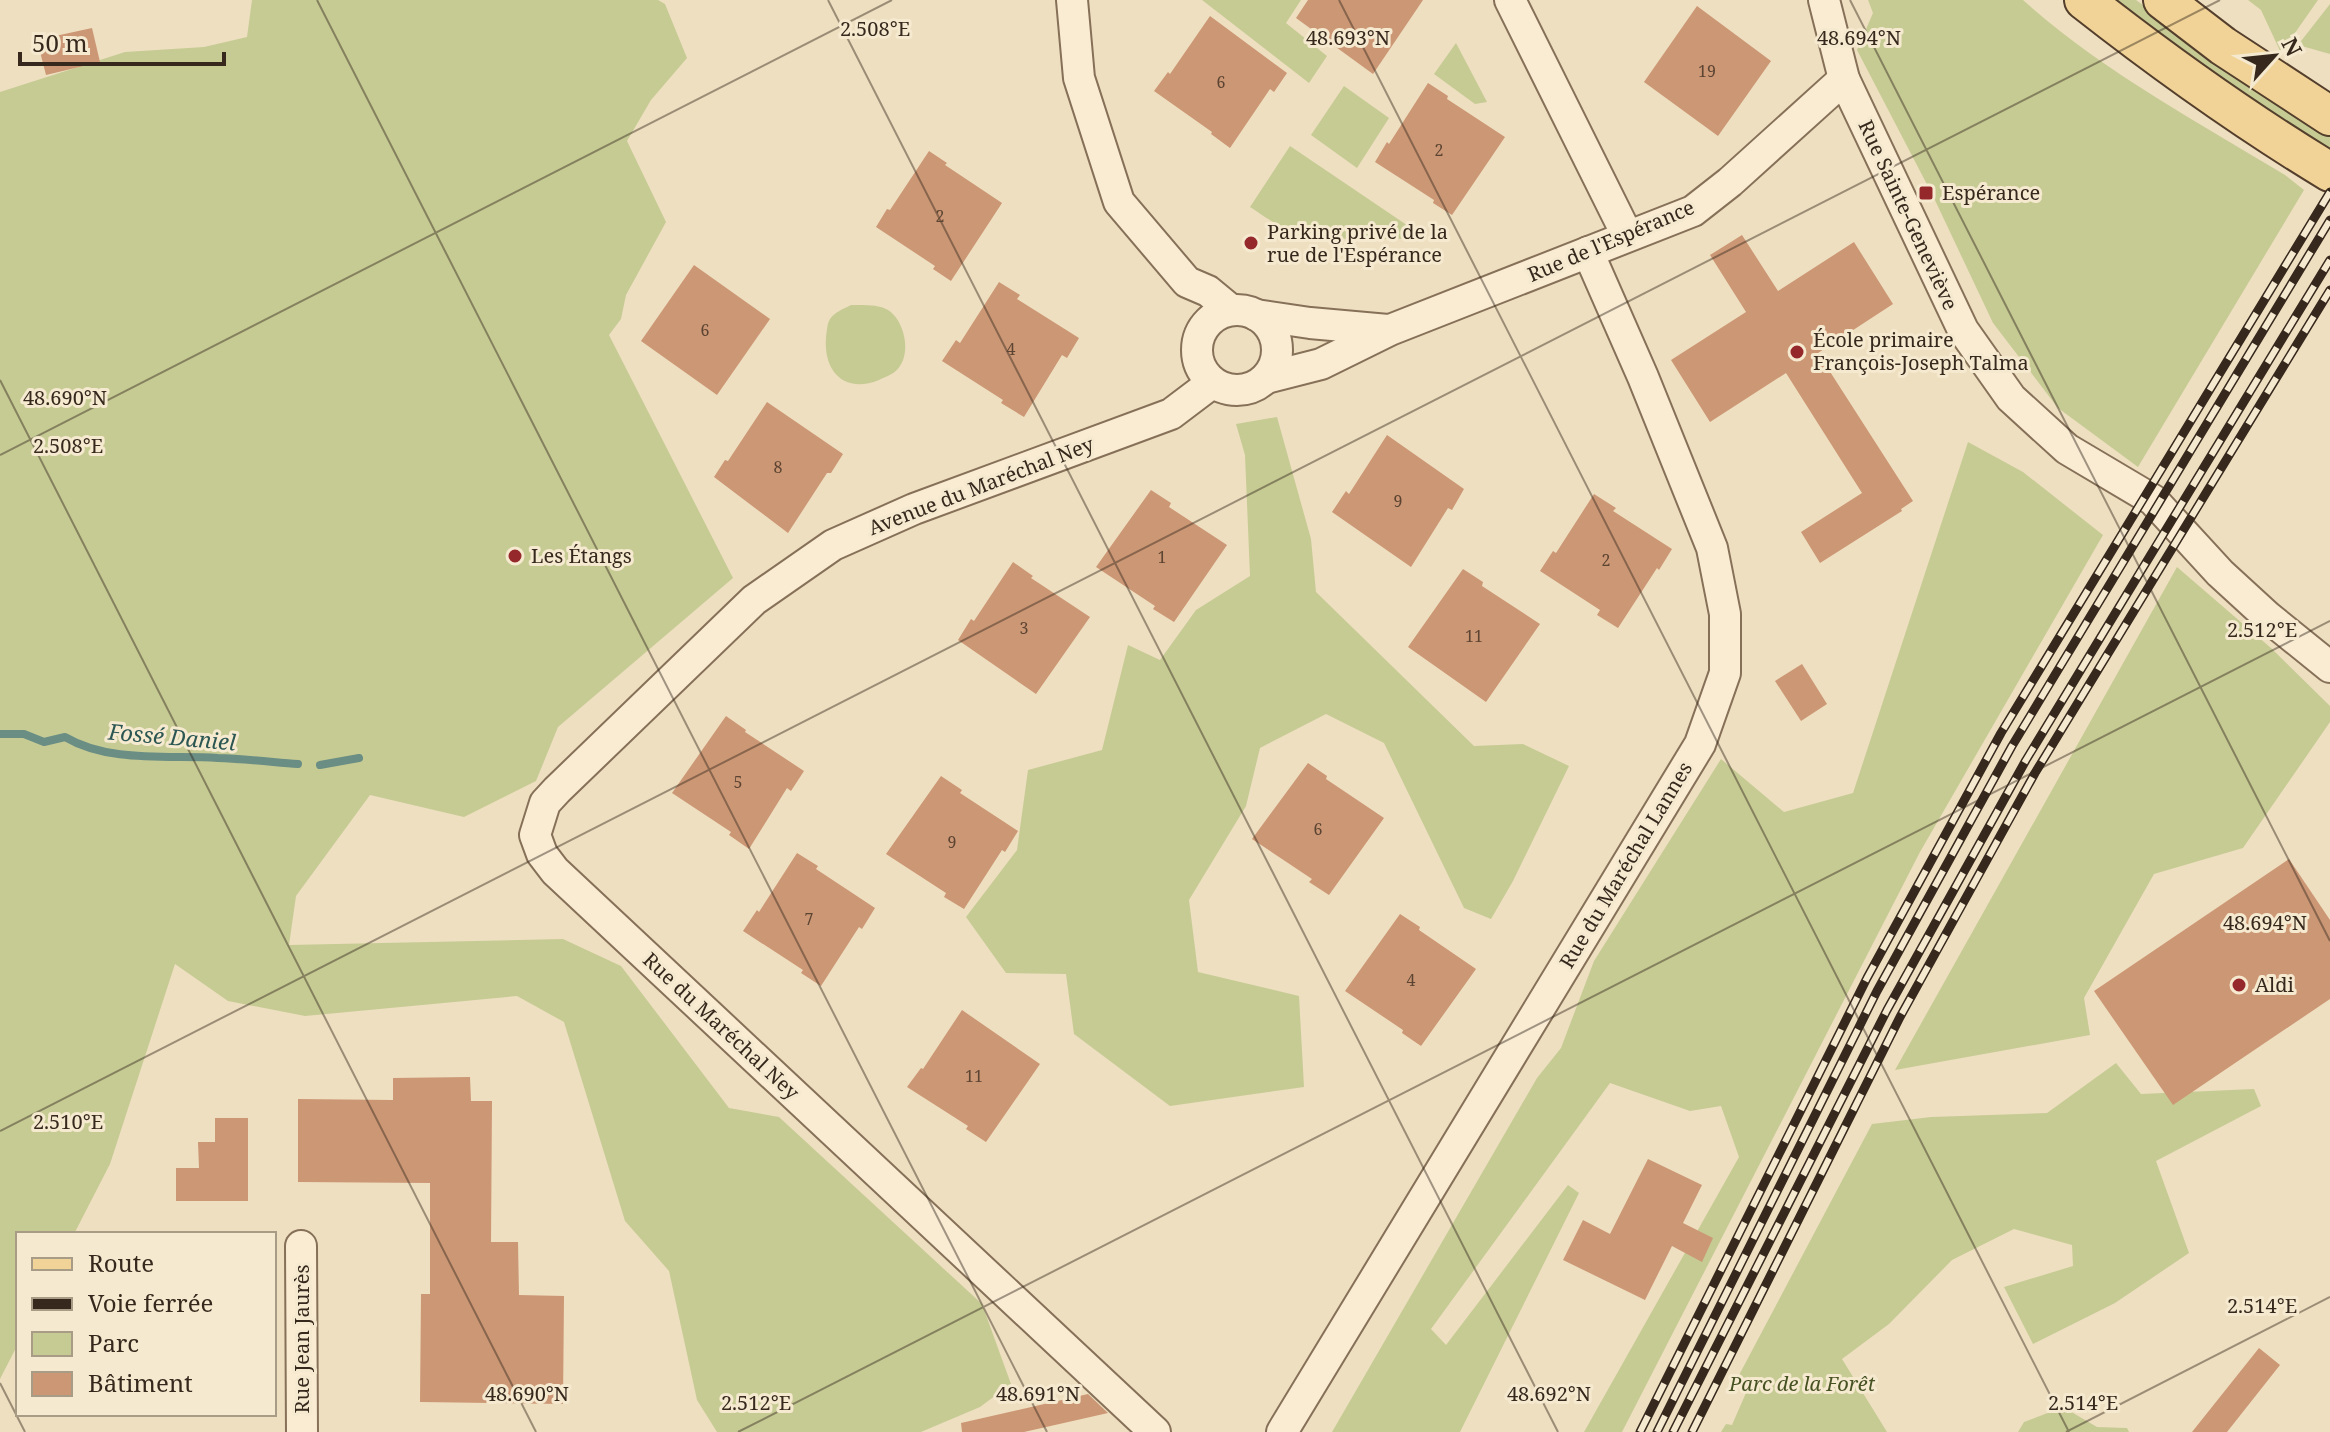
<svg xmlns="http://www.w3.org/2000/svg" width="2330" height="1432" font-family="'Noto Serif',serif">
  <style>
    .green { fill: #c6cb94 }
    .lines { fill: none; stroke-linecap: round; stroke-linejoin: round }
    .stream { stroke: #6a8d84; stroke-width: 8 }
    .building { fill: #cc9775 }
    .minor-casing { stroke: #867058; stroke-width: 34 }
    .major-casing { stroke: #543e2c; stroke-width: 42 }
    .minor { stroke: #f9ecd3; stroke-width: 30 }
    .major { stroke: #f1d397; stroke-width: 38 }
    .rail-casing { stroke: #36281c; stroke-width: 9 }
    .rail { stroke: #f5e9cf; stroke-width: 6; stroke-dasharray: 18; stroke-linecap: butt }
    .ticks { fill: none; stroke: #36281c; stroke-width: 2; stroke-opacity: 0.45 }
    .poi-dot { fill: #95282b; stroke: #f5e9cf; stroke-width: 3 }
    .labels { text-anchor: middle; stroke-width: 6; stroke-linejoin: round; paint-order: stroke }
    .number-label { font-size: 16px; fill: #5c4432 }
    .poi-label { font-size: 20px; fill: #36281c; stroke: #f5e9cf; text-anchor: start }
    .street-label { font-size: 20px; fill: #36281c; stroke: #f5e9cf }
    .park-label { font-size: 20px; font-style: italic; fill: #475223; stroke: #f5e9cf }
    .water-label { font-size: 22px; font-style: italic; fill: #2c5652; stroke: #f5e9cf }
    .ticks-label { font-size: 20px; text-anchor: middle; fill: #36281c; stroke: #f5e9cf; stroke-width: 6; stroke-linejoin: round; paint-order: stroke }
  </style>
  <rect width="100%" height="100%" fill="#eedfc0"/>
  <g class="green">
    <path d="M252,0H658L665,4L687,58L651,100L627,141L666,222L626,295L621,319L609,335L733,578L558,727L536,781L464,817L370,795L296,896L289,945L563,939L621,966L729,1108L779,1117L982,1304L1011,1384L980,1407L921,1432H717L697,1400L669,1271L625,1221L564,1022L517,996L305,1016L228,1001L175,964L110,1164L74,1234H18V1344L0,1379V92L125,52L204,47L247,37Z"/>
    <path d="M1202,0H1301L1286,23L1327,56L1309,83Z"/>
    <path d="M1868,0H2023C2101,70 2196,121 2285,175L2304,190L2138,467L2058,408L1993,323L1933,196L1857,50L1873,13Z"/>
    <path d="M2110,0H2136L2175,29L2330,126V157Z"/>
    <path d="M2248,0H2318L2281,53L2261,10Z"/>
    <path d="M2330,4V54L2298,45Z"/>
    <path d="M1456,43L1487,102L1475,104L1434,74Z"/>
    <path d="M1344,86L1389,118L1357,168L1311,135Z"/>
    <path d="M1290,146L1426,238C1382,239 1317,244 1277,224C1267,219 1258,212 1250,207Z"/>
    <path d="M851,305C862,305 878,304 888,310C904,320 911,351 900,366C895,374 887,376 879,380C845,394 823,372 826,337C827,331 827,324 830,319C835,312 843,309 851,305Z"/>
    <path d="M1277,417L1311,539L1316,592L1474,746L1523,744L1569,766L1513,881L1491,919L1464,908L1384,743L1326,714L1260,748L1246,806L1189,900L1198,972L1299,996L1304,1087L1170,1106L1074,1034L1066,974L1006,973L966,917L1017,850L1028,770L1102,750L1128,645L1160,660L1196,610L1250,576L1245,455L1236,424Z"/>
    <path d="M1968,442L2023,472L2103,535L1920,852L1622,1432H1584L1739,1157L1721,1106L1690,1111L1610,1083L1431,1329L1446,1345L1568,1185L1579,1193L1460,1432H1332L1537,1078L1561,1048L1594,961L1721,759L1784,812L1853,793Z"/>
    <path d="M2177,567L2271,648L2330,706V722L2243,848L2154,874L2084,998L2090,1035L1895,1070Z"/>
    <path d="M2116,1063L2141,1094L2254,1089L2261,1106L2156,1161L2189,1253L2115,1303L2033,1344L2004,1287L2073,1266L2072,1245L2014,1229L1952,1260L1889,1324L1842,1359L1887,1432H1721L1726,1424L1732,1425L1752,1379L1738,1377L1872,1124L1931,1117L2047,1113Z"/>
    <path d="M2063,1407L2097,1427L2127,1428L2129,1432H2018L2024,1422Z"/>
  </g>
  <g class="lines">
    <g class="stream">
      <path d="M0,734H24L44,742L65,737C109,763 168,755 218,758C245,759 272,762 298,764"/>
      <path d="M320,765L359,758"/>
    </g>
  </g>
  <g class="building">
    <path d="M1308,0H1423L1373,74L1296,18Z"/>
    <path d="M1697,6L1771,61L1718,136L1644,82Z"/>
    <path d="M1210,16L1287,73L1274,92L1270,89L1230,148L1211,134L1212,132L1154,91L1168,72L1170,74Z"/>
    <path d="M92,28L100,62L46,75L37,40Z"/>
    <path d="M1428,83L1448,96L1447,99L1505,137L1452,215L1433,203L1434,200L1375,162L1387,142L1389,144Z"/>
    <path d="M929,151L947,163L945,165L1002,203L951,281L933,269L935,266L876,227L887,209L890,210Z"/>
    <path d="M1742,235L1778,291L1854,242L1893,304L1818,353L1913,501L1901,509L1902,511L1820,563L1801,532L1862,493L1786,373L1710,422L1671,360L1746,312L1710,255Z"/>
    <path d="M694,265L770,319L717,395L641,341Z"/>
    <path d="M999,282L1020,295L1017,299L1079,338L1067,358L1062,355L1024,417L1001,403L1003,400L942,361L956,340L960,343Z"/>
    <path d="M767,402L843,454L831,473H827L788,533L714,477L725,460L728,461Z"/>
    <path d="M1387,435L1464,489L1452,510L1448,508L1411,567L1332,512L1346,491L1349,494Z"/>
    <path d="M1151,490L1171,503L1169,507L1227,545L1174,622L1153,609L1155,606L1096,567Z"/>
    <path d="M1594,494L1616,508L1613,511L1672,549L1659,570L1657,568L1618,628L1597,615L1600,610L1540,571L1553,551L1556,553Z"/>
    <path d="M1013,562L1033,576L1031,578L1090,617L1036,694L958,640L971,619L974,621Z"/>
    <path d="M1463,569L1483,582L1482,586L1540,624L1486,702L1408,647Z"/>
    <path d="M1802,664L1827,704L1801,721L1775,681Z"/>
    <path d="M726,716L746,730L745,732L804,771L791,791L787,788L749,849L729,835L731,832L672,793Z"/>
    <path d="M1308,763L1327,776L1326,779L1384,818L1329,895L1309,882L1312,879L1252,839Z"/>
    <path d="M941,776L962,790L960,793L1018,831L1005,852L1002,850L964,909L944,897L946,893L886,854Z"/>
    <path d="M797,853L818,866L816,869L875,908L862,929L859,927L821,986L801,973L803,970L743,931L757,910L759,912Z"/>
    <path d="M2289,859L2330,920V999L2173,1105L2094,991Z"/>
    <path d="M1400,914L1420,927L1419,930L1476,969L1421,1046L1402,1033L1403,1030L1345,991Z"/>
    <path d="M962,1010L1040,1064L986,1142L966,1129L968,1126L907,1087L921,1068L923,1069Z"/>
    <path d="M470,1077L471,1101H492L491,1242H518L519,1295L564,1296L563,1404L420,1402L421,1294H430V1183L298,1182V1099L393,1100V1078Z"/>
    <path d="M215,1118H248V1201H176V1168H199L198,1142H215Z"/>
    <path d="M1648,1159L1702,1185L1683,1223L1713,1238L1702,1262L1672,1246L1645,1300L1563,1260L1583,1220L1610,1234Z"/>
    <path d="M2259,1348L2280,1365L2227,1432H2192Z"/>
    <path d="M1088,1394L1108,1413L1024,1432H962L961,1423Z"/>
  </g>
  <g class="lines">
    <g class="minor-casing">
      <g id="minor">
        <path d="M1072,0L1079,78L1119,202L1187,282L1208,291L1231,310"/>
        <path d="M1510,0L1627,235"/>
        <path d="M1824,0L1844,79L1963,330L2011,398L2067,449L2153,500L2220,573L2268,617L2330,667"/>
        <circle cx="1237" cy="350" r="40"/>
        <path d="M1256,315L1310,323L1388,330"/>
        <path d="M1266,378L1321,364L1390,330L1693,211L1730,182L1844,79"/>
        <path d="M301,1246L302,1432"/>
        <path d="M1155,1432L555,871L542,854L535,835L545,803L557,790L754,600L833,545L914,509L1171,414L1212,383"/>
        <path d="M1282,1432L1700,744L1725,673V614L1712,548L1643,377L1588,252"/>
      </g>
    </g>
    <g class="major-casing">
      <g id="major">
        <path d="M2084,0C2163,62 2244,120 2330,172"/>
        <path d="M2163,0L2223,46L2330,116"/>
      </g>
    </g>
    <use href="#minor" class="minor"/>
    <use href="#major" class="major"/>
    <g class="rail-casing">
      <g id="rail">
        <path d="M1640,1432L1867,978L2001,733L2330,192"/>
        <path d="M1657,1432L1877,991L2012,746L2330,220"/>
        <path d="M1673,1432L1887,1010L2026,760L2330,260"/>
        <path d="M1692,1432L1900,1017L2035,773L2330,290"/>
      </g>
    </g>
    <use href="#rail" class="rail"/>
  </g>
  <path class="ticks" d="M317,0L1047,1432M828,0L1558,1432M1339,0L2069,1432M1850,0L2330,941M0,380L536,1432M0,455L892,0M0,1131L2220,0M0,1383L25,1432M738,1432L2330,621M2066,1432L2330,1297"/>
  <g class="poi-dot">
    <rect x="1918" y="185" width="16" height="16" rx="4"/>
    <circle cx="1251" cy="243" r="8"/>
    <circle cx="1797" cy="352" r="8"/>
    <circle cx="515" cy="556" r="8"/>
    <circle cx="2239" cy="985" r="8"/>
  </g>
  <g class="labels">
    <g class="number-label">
      <text x="1707" y="77">19</text>
      <text x="1221" y="88">6</text>
      <text x="1439" y="156">2</text>
      <text x="940" y="222">2</text>
      <text x="705" y="336">6</text>
      <text x="1011" y="355">4</text>
      <text x="778" y="473">8</text>
      <text x="1398" y="507">9</text>
      <text x="1162" y="563">1</text>
      <text x="1606" y="566">2</text>
      <text x="1024" y="634">3</text>
      <text x="1474" y="642">11</text>
      <text x="738" y="788">5</text>
      <text x="1318" y="835">6</text>
      <text x="952" y="848">9</text>
      <text x="809" y="925">7</text>
      <text x="1411" y="986">4</text>
      <text x="974" y="1082">11</text>
    </g>
    <g class="poi-label">
      <text x="1942" y="200">Espérance</text>
      <text x="1267" y="239">Parking privé de la<tspan x="1267" dy="23">rue de l'Espérance</tspan></text>
      <text x="1813" y="347">École primaire<tspan x="1813" dy="23">François-Joseph Talma</tspan></text>
      <text x="531" y="563">Les Étangs</text>
      <text x="2255" y="992">Aldi</text>
    </g>
    <g class="street-label">
      <text transform="translate(1908 215) rotate(65)" y="7">Rue Sainte-Geneviève</text>
      <text transform="translate(1611 241) rotate(-23)" y="7">Rue de l'Espérance</text>
      <text transform="translate(981 486) rotate(-21)" y="7">Avenue du Maréchal Ney</text>
      <text transform="translate(1626 865) rotate(-59)" y="7">Rue du Maréchal Lannes</text>
      <text transform="translate(721 1026) rotate(43)" y="7">Rue du Maréchal Ney</text>
      <text transform="translate(302 1339) rotate(-90)" y="7">Rue Jean Jaurès</text>
    </g>
    <g class="park-label">
      <text x="1802" y="1391">Parc de la Forêt</text>
    </g>
    <g class="water-label">
      <text transform="translate(172 737) rotate(5)" y="8">Fossé Daniel</text>
    </g>
  </g>
  <g class="ticks-label">
    <text x="875" y="36">2.508°E</text>
    <text x="1348" y="45">48.693°N</text>
    <text x="1859" y="45">48.694°N</text>
    <text x="65" y="405">48.690°N</text>
    <text x="68" y="453">2.508°E</text>
    <text x="2262" y="637">2.512°E</text>
    <text x="2265" y="930">48.694°N</text>
    <text x="68" y="1129">2.510°E</text>
    <text x="2262" y="1313">2.514°E</text>
    <text x="527" y="1401">48.690°N</text>
    <text x="1038" y="1401">48.691°N</text>
    <text x="1549" y="1401">48.692°N</text>
    <text x="756" y="1410">2.512°E</text>
    <text x="2083" y="1410">2.514°E</text>
  </g>
  <rect x="16" y="1232" width="260" height="184" fill="#f5e9cf" stroke="#a99c87" stroke-width="2"/>
  <rect x="32" y="1258" width="40" height="12" fill="#f1d397" stroke="#a99c87" stroke-width="2"/>
  <text x="88" y="1272" font-size="24" fill="#36281c">Route</text>
  <rect x="32" y="1298" width="40" height="12" fill="#36281c" stroke="#a99c87" stroke-width="2"/>
  <text x="88" y="1312" font-size="24" fill="#36281c">Voie ferrée</text>
  <rect x="32" y="1332" width="40" height="24" fill="#c6cb94" stroke="#a99c87" stroke-width="2"/>
  <text x="88" y="1352" font-size="24" fill="#36281c">Parc</text>
  <rect x="32" y="1372" width="40" height="24" fill="#cc9775" stroke="#a99c87" stroke-width="2"/>
  <text x="88" y="1392" font-size="24" fill="#36281c">Bâtiment</text>
  <g transform="translate(2274 56) rotate(63)" stroke="#f5e9cf" stroke-width="6" paint-order="stroke">
  <path d="M0-6L14 30L0 20L-14 30Z" fill="#36281c"/>
  <text y="-12" font-size="22" font-weight="bold" text-anchor="middle" fill="#36281c">N</text>
  </g>
  <path d="M20 52v12h204v-12" fill="none" stroke="#36281c" stroke-width="4"/>
  <text x="32" y="52" font-size="24" fill="#36281c" stroke="#f5e9cf" stroke-width="6" paint-order="stroke">50 m</text>
</svg>
